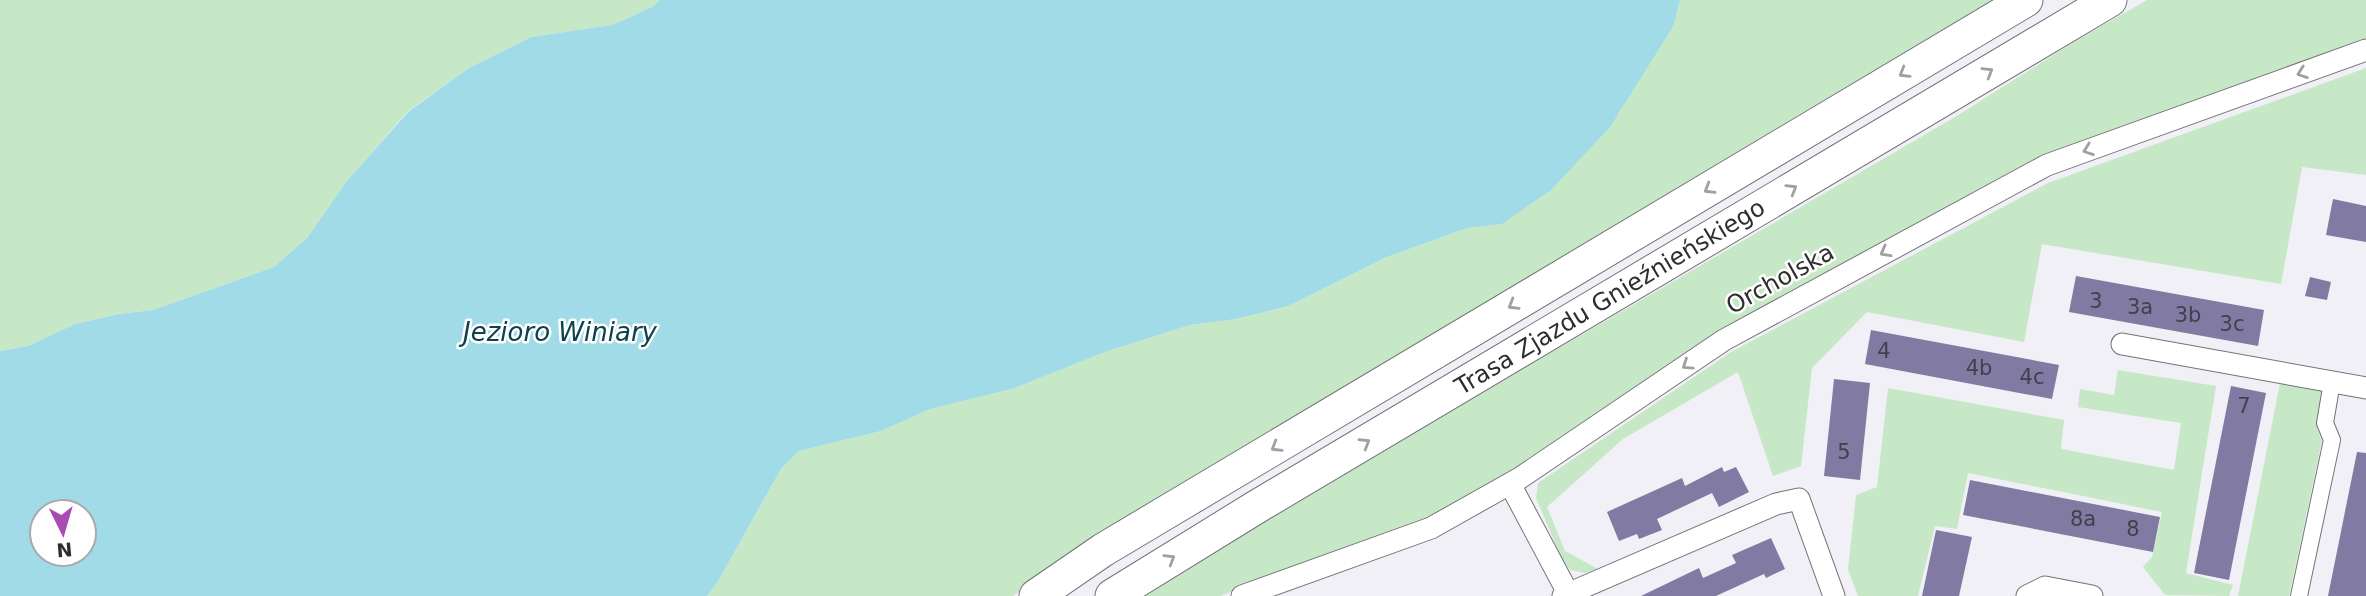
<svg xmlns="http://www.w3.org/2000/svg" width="2366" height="596" font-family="'DejaVu Sans',sans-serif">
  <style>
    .green { fill: #c7e8c6 }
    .water { fill: #a1dbe8; fill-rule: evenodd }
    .building { fill: #817ba4 }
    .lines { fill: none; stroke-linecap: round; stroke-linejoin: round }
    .pedestrian-casing { stroke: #737378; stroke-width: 18 }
    .minor-casing { stroke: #737378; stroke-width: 23 }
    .primary-casing { stroke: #737378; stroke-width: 35 }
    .pedestrian { stroke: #fff; stroke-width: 16 }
    .minor { stroke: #fff; stroke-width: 21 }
    .primary { stroke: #fff; stroke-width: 33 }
    .oneway { stroke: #a0a0a1 }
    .labels { text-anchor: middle; stroke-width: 5; stroke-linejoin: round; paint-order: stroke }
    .number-label { font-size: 21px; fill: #42404c }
    .street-label { font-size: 24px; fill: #2d2d2f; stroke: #fefefe }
    .water-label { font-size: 26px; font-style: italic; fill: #0d424b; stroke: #fefefe }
  </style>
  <rect width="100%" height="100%" fill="#f0f0f6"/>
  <g class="green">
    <path d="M0,0H660L652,7L612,25L531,37L469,68L407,112L347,181L307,238L274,267L153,310L119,314L75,324L28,346L0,351Z"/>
    <path d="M1680,0H2005L1071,554L1013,596H707L717,583L781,469L799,451L881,431L930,409L1012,389L1105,352L1190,325L1236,319L1288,306L1387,257L1467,228L1502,224L1620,112L1626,98L1674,25Z"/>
    <path d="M2147,0H2366V40L2042,155L1714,333L1514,472L1464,501L1461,498L1428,519L1254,582L1221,596H1140L1256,525L1955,117L2074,42Z"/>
    <path d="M2366,68V175L2302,167L2281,284L2042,244L2024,342L1867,312L1812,368L1801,466L1773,476L1738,372L1623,439L1547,507L1565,551L1598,569L1585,573L1571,570L1563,561L1536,498L1538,483L1731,352L2048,183Z"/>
    <path d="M2118,370L2216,386L2186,573L2233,585L2229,596L2165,595L2143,567L2152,557L2162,512L1968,473L1957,529L1935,526L1918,596H1858L1848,570L1856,495L1877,487L1888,388L2064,420L2061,449L2174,470L2181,423L2078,407L2080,389L2114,395Z"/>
    <path d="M2282,373L2323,380L2317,429L2322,441L2289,596H2238Z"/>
  </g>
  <path class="water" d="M660,0H1680L1674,25L1610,127L1551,190L1502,224L1467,228L1387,257L1288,306L1236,319L1190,325L1105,352L1012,389L930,409L881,431L799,451L781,469L717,583L707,596H0V351L28,346L75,324L119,314L153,310L274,267L307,238L347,181L408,112L469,68L531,37L612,25L652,7ZM42,512H84V554H42Z"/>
  <g class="building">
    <path d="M2333,199L2366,206V242L2326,235Z"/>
    <path d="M2076,276L2264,310L2258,346L2069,312Z"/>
    <path d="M2310,277L2331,282L2327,300L2305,296Z"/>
    <path d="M1871,330L2059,365L2052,399L1865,364Z"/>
    <path d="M1834,379L1870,383L1860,480L1824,476Z"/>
    <path d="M2231,386L2266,393L2229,580L2194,573Z"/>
    <path d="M2357,452L2366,453V596H2328Z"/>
    <path d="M1722,467L1724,472L1736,467L1749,492L1719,507L1712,493L1657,519L1662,530L1639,539L1637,534L1619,541L1607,512L1682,478L1685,486Z"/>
    <path d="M1970,480L2160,517L2153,552L1963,515Z"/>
    <path d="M1936,530L1972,537L1959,596H1922Z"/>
    <path d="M1771,538L1785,569L1766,578L1764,574L1716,596H1641L1699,568L1703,578L1736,563L1732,555Z"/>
  </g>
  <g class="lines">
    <g class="pedestrian-casing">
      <path id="pedestrian" d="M2299,596L2332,440L2325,423L2332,382"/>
    </g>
    <g class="minor-casing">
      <g id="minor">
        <path d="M2122,344L2366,388"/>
        <path d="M1510,484L1568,593"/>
        <path d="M1242,596L1431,528L1520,478L1724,340L2047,165L2366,50"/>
        <path d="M1563,596L1776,504L1799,499L1834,596"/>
        <path d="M2027,596L2045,587L2092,596"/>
      </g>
    </g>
    <g class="primary-casing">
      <g id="primary">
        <path d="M1036,596L1103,550L1165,513L2026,0"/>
        <path d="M1112,596L1258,506L2110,0"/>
      </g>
    </g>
    <use href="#pedestrian" class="pedestrian"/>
    <use href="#minor" class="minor"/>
    <use href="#primary" class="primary"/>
  </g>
  <defs><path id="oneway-chevron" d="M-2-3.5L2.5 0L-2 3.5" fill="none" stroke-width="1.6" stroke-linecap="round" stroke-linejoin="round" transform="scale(1.75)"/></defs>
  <g class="oneway">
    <use href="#oneway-chevron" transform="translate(1988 72) rotate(-31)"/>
    <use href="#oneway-chevron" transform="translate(1904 73) rotate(149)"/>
    <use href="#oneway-chevron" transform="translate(2302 73) rotate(160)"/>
    <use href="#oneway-chevron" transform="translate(2088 150) rotate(160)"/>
    <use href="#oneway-chevron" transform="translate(1709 189) rotate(149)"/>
    <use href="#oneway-chevron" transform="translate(1792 189) rotate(-31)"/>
    <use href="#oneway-chevron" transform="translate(1885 252) rotate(151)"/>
    <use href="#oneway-chevron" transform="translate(1513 305) rotate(149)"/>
    <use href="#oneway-chevron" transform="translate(1687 365) rotate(146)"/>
    <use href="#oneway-chevron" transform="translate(1365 443) rotate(-31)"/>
    <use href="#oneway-chevron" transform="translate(1276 447) rotate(149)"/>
    <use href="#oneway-chevron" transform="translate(1170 559) rotate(-31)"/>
  </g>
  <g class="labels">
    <g class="number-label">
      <text x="2096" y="308">3</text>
      <text x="2140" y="314">3a</text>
      <text x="2188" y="322">3b</text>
      <text x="2232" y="331">3c</text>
      <text x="1884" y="358">4</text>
      <text x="1979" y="375">4b</text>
      <text x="2032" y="384">4c</text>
      <text x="2244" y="413">7</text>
      <text x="1844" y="459">5</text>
      <text x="2083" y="526">8a</text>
      <text x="2133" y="536">8</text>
    </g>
    <g class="street-label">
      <text transform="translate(1780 279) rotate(-29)" y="8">Orcholska</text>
      <text transform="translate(1610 297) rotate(-31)" y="8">Trasa Zjazdu Gnieźnieńskiego</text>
    </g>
    <g class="water-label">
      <text x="560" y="341">Jezioro Winiary</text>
    </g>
  </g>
  <g transform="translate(63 533) rotate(175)"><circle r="33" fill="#fefefe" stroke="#aaaaab" stroke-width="2"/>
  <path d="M0-5L12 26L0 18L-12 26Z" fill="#aa4bb4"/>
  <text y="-10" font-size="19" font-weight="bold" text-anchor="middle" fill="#2d2d2f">N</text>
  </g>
</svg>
